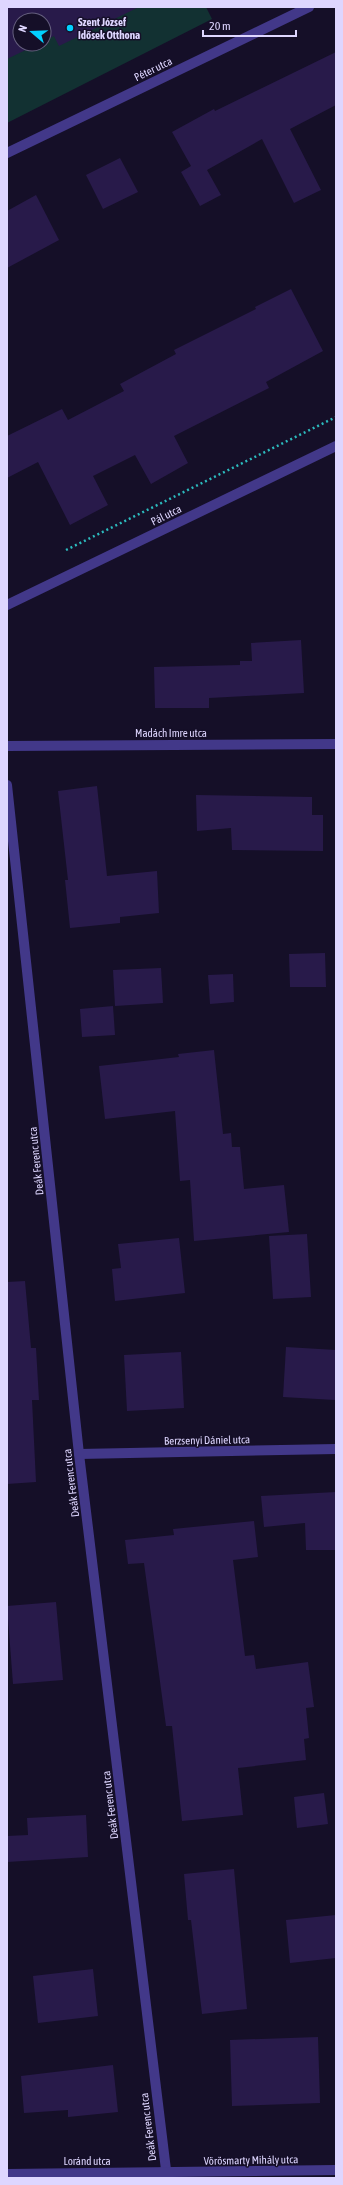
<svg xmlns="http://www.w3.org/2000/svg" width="343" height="2185" font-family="'Asap Condensed',sans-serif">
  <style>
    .green { fill: #123132; fill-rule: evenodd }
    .building { fill: #281a4a }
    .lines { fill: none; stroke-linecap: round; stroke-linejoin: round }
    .path { stroke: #2cbabd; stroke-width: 2.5; stroke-dasharray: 2 3; stroke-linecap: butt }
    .minor { stroke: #423889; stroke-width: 10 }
    .poi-dot { fill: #02d0ff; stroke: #150f28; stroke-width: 1.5 }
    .labels { text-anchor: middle; stroke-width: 3; stroke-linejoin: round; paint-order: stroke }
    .poi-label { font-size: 11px; font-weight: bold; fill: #ded6ff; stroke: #150f28; text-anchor: start }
    .street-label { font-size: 11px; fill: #ded6ff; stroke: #150f28 }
  </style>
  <rect width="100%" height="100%" fill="#150f28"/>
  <path class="green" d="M7,7H206L212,19L7,123ZM20,20H44V44H20Z"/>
  <g class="building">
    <path d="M7,7H139L59,46L54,36L44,41V20H20V44H38L7,59Z"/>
    <path d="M336,52V105L290,129L321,190L294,203L262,139L207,170L221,195L200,206L181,172L191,166L172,132L214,109L215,111Z"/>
    <path d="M120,158L138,192L103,209L86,175Z"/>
    <path d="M36,195L59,240L7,268V211Z"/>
    <path d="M291,289L323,351L266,382L269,388L174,436L188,463L151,484L135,455L93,476L108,505L70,525L38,462L7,478V436L62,409L68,420L124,391L120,384L176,354L174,350L256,309L255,307Z"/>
    <path d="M301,640L304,693L209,698V708H155L154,667L240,665V661H252L251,643Z"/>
    <path d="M97,786L107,876L157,871L159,913L120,917V923L70,928L65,880H68L58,791Z"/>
    <path d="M196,795L312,797V815H323V851L232,850L231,828L197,831Z"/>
    <path d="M325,953L326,987H290L289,954Z"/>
    <path d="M161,968L163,1003L115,1006L113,970Z"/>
    <path d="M233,974L234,1002L210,1004L208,975Z"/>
    <path d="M113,1006L115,1035L82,1037L80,1009Z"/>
    <path d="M214,1050L223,1134L231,1133L232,1147H240L244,1189L284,1185L289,1232L194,1241L190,1180L180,1181L175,1111L105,1119L99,1066L179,1057L178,1054Z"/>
    <path d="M307,1234L311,1297L273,1299L269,1236Z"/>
    <path d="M179,1238L185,1293L115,1301L112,1269L121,1268L118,1244Z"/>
    <path d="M25,1281L31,1348H36L39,1400H32L36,1482L7,1484V1282Z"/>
    <path d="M286,1347L336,1350L335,1400L283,1397Z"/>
    <path d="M181,1352L184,1408L127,1411L124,1355Z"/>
    <path d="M336,1492V1550H306L305,1523L264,1527L261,1496Z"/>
    <path d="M254,1521L258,1557L233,1560L245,1656L254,1655L256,1669L308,1662L314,1707L306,1708L309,1738L304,1739L306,1760L238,1768L243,1815L182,1821L172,1726H166L144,1563L128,1564L125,1540L174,1535L173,1529Z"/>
    <path d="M56,1602L63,1680L13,1684L7,1606Z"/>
    <path d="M324,1793L328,1824L297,1828L294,1797Z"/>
    <path d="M86,1815L88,1857L7,1862V1836L28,1835L27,1818Z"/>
    <path d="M234,1869L247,2009L202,2014L191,1920H188L184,1874Z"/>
    <path d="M336,1915V1958L290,1963L286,1920Z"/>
    <path d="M93,1969L98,2016L38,2023L33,1976Z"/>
    <path d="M318,2037L320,2103L232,2106L230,2040Z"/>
    <path d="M113,2065L118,2112L68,2117V2110L24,2113L21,2076Z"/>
  </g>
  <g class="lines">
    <path class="path" d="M66,550L336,417"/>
    <g class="minor">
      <path d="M7,153L309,7"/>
      <path d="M7,605L336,446"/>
      <path d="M7,746L336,744"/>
      <path d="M7,785L79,1454L167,2178"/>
      <path d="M79,1454L336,1449"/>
      <path d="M7,2174L336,2170"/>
    </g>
  </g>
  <circle class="poi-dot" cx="70" cy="28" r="4"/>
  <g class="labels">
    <g class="poi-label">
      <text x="78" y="26">Szent József<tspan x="78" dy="13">Idősek Otthona</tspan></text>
    </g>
    <g class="street-label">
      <text transform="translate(153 69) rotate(-26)" y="4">Péter utca</text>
      <text transform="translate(166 515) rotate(-26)" y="4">Pál utca</text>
      <text x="171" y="737">Madách Imre utca</text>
      <text transform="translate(36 1161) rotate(-96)" y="4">Deák Ferenc utca</text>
      <text transform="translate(207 1440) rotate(-1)" y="4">Berzsenyi Dániel utca</text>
      <text transform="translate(71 1483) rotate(-97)" y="4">Deák Ferenc utca</text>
      <text transform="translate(110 1805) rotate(-97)" y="4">Deák Ferenc utca</text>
      <text transform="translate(148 2127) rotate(-97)" y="4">Deák Ferenc utca</text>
      <text transform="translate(251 2160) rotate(-1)" y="4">Vörösmarty Mihály utca</text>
      <text x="87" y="2165">Loránd utca</text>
    </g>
  </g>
  <rect width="343" height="2185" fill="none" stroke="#ded6ff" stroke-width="16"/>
  <g transform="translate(32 32) rotate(289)"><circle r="19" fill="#150f28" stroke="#655f7e"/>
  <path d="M0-3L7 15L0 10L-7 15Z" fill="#02d0ff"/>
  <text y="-6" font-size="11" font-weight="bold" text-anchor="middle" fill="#ded6ff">N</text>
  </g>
  <path d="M203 30v6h93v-6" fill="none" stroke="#ded6ff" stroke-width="2"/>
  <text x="209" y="30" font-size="12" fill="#ded6ff" stroke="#150f28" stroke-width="3" paint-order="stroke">20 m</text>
</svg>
